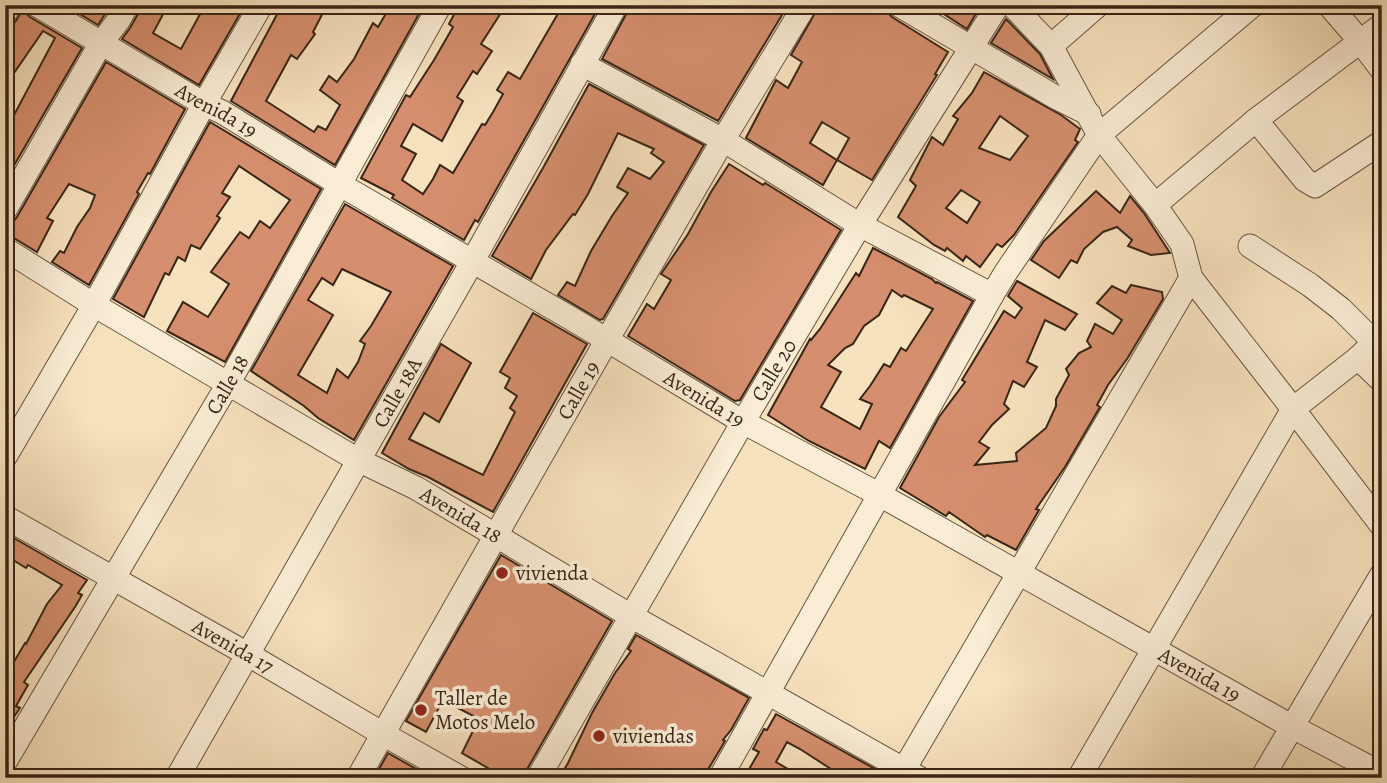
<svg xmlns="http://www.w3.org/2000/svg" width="1387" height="783" font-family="Alegreya,serif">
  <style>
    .building { fill: #d68f6e; stroke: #382516; stroke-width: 2; fill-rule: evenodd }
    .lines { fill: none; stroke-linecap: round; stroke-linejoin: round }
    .minor-casing { stroke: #685440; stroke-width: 25 }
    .minor { stroke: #faecd5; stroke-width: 23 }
    .poi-dot { fill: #8f2418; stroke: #faecd5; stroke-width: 2.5 }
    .labels { text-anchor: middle; stroke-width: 7; stroke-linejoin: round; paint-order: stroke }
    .street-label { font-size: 21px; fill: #382516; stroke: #faecd5 }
    .poi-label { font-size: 21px; fill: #382516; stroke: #faecd5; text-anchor: start }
  </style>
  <rect width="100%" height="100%" fill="#f7e2be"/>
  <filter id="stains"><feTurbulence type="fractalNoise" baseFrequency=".00286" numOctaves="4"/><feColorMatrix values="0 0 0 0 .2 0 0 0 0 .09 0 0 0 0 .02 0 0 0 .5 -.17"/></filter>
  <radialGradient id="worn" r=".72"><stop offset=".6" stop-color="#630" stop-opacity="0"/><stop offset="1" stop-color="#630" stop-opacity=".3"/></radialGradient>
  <g class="building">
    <path d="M65,5H111L98,25Z"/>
    <path d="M141,5H168L153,33L181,49L205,5H245L199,85L122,39L130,28L139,12Z"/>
    <path d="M282,5H327L313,32L315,34L297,59L291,55L266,101L314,132L318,126L326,130L340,105L320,90L329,76L337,82L354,59L373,23L378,27L391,5H424L335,165L231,101Z"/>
    <path d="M459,5H506L481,44L492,51L477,74L473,71L457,97L463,101L442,141L413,124L401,146L416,154L402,180L423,194L433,179L440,165L453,173L482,124L485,125L493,112L503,94L497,90L508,72L520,79L563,5H600L478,222L475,220L464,240L392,198L394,195L361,178L406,95L410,97L434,60L453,27L449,24Z"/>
    <path d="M631,5H788L718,121L602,59Z"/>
    <path d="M836,5H885L887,12L892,17L948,52L935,74L937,75L872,180L837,160L823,185L746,138L776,80L788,88L802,62L791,55L818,8L830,14ZM822,122L849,138L837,160L810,143Z"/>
    <path d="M930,5H981L967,29Z"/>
    <path d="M24,7L25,12L30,17L82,48L5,181V132L55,38L43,31L5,86V27L12,25L16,21Z"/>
    <path d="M1006,19L1040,54L1053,79L991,43Z"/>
    <path d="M106,62L185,109L150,174L148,173L137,192L139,194L89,285L52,262L60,251L64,253L77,227L90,208L95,195L69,184L47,218L53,221L37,252L12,237L5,235V224L13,222L17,217Z"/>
    <path d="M984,72L1061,115L1080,129L1075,140L1078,142L1014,235L1002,247L997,244L980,267L966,256L963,261L947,248L945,251L934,245L898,217L916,186L910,180L932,137L943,145L958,119L953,116L972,93ZM1000,116L1028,136L1010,160L979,148ZM961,190L980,202L967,223L946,208Z"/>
    <path d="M589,84L704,145L603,319L600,320L558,295L567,282L575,286L591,251L612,216L628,193L617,187L628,168L650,179L664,162L651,153L654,149L618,133L588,194L575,215L573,214L546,250L531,279L492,256L543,168Z"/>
    <path d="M210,122L321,189L225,362L167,331L183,302L208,317L229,284L211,272L240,232L249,238L260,221L270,228L290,200L239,166L222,193L230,197L217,216L220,218L200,249L191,245L185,261L178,257L169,275L165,273L144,317L113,299Z"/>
    <path d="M729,164L763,185L765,183L841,230L740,400L735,401L628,336L647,304L654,309L671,280L661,274L688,234L711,192Z"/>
    <path d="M1096,191L1120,213L1130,196L1144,213L1170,253L1151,255L1128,246L1132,240L1117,227L1103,232L1084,249L1077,263L1071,260L1059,278L1031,260L1044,241Z"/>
    <path d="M345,204L453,266L354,440L318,418L304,406L251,371ZM342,269L391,292L371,326L360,341L365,344L358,362L348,378L337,369L327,393L298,375L333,315L308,300L322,278L333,285Z"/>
    <path d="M873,248L932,279L936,283L937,282L973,301L890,448L879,441L865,469L809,441L768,415L810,339L811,340L820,329L856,273L859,276ZM892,290L902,297L904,295L933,309L906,351L901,348L890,367L884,364L870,386L860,399L872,404L860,429L821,407L841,372L828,365L845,348L853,344L864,326L879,315Z"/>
    <path d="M1017,281L1077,314L1065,330L1045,320L1027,362L1037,367L1024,387L1013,381L1004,404L1009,409L992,425L979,442L989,448L975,465L1017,461L1016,453L1046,428L1056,406V399L1069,375L1066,369L1079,353L1091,347L1087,341L1095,324L1113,334L1122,320L1097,303L1112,286L1126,293L1131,285L1162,292L1163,299L1127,359L1108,385L1097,405L1100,407L1065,467L1036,509L1039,510L1016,550L987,535L985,537L949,512L946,516L900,488L939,417L965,382L962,380L1004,311L1015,318L1022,308L1008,296Z"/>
    <path d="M533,313L587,344L493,512L428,477L409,469L382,453L441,344L471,363L439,422L424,413L409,439L483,475L515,412L510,408L517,396L505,388L510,378L500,372Z"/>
    <path d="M5,533L87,580L78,593L82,595L75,607L24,682L28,685L16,706L20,708L5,730V677L25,643L26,644L47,604L62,585L28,565L26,568L5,555Z"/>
    <path d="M501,555L612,621L526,771L524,778H505L462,753L479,719L443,700L426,732L406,721Z"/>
    <path d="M636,635L749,698L731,730L723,740L725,741L703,778H559L568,763L592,713L615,673L631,651L628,649Z"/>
    <path d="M776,714L886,775L885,778H845L800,749L787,742L776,762L803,778H744L759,752L753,749L764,729L767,730Z"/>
    <path d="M388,753L432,778H389L378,771Z"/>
  </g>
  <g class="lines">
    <g class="minor-casing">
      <g id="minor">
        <path id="s1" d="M37,5L204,104L222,112L339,184L572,319L743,422L880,495L1291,726L1382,774"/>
        <path d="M899,5L1057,98L1089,114"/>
        <path d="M1012,5L1051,46L1099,135L1155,205L1182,244L1191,278L1293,409L1382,526"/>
        <path d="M1329,5L1360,41L1382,70"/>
        <path d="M5,13L10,5"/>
        <path d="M1051,46L1098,5"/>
        <path d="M582,64L723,140L860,225L992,295"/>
        <path d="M1256,120L1305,180L1315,186L1382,142"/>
        <path d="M1155,205L1256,120L1382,25"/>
        <path d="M5,210L101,43L118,21L127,5"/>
        <path d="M1250,246L1310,285L1341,309L1374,342"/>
        <path id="s2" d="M5,249L94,305L358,460L416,488L631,616L919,778"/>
        <path d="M1358,358L1382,381"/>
        <path d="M5,457L94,305L204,104L261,5"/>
        <path id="s3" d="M5,517L249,655L383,734L461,778"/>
        <path id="s4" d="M5,762L228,384L440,5"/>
        <path id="s5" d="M177,778L472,262L616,5"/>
        <path id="s6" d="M358,778L607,340L723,140L805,5"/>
        <path id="s7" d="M538,778L743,422L860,225L998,5"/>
        <path d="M720,778L992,295L1006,272L1099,135L1253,5"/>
        <path d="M899,778L1191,278"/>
        <path d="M1079,778L1293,409L1358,358L1382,335"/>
        <path d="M1262,778L1382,574"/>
      </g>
    </g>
    <use href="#minor" class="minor"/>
  </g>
  <g class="poi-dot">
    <circle cx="502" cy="573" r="7"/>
    <circle cx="421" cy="710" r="7"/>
    <circle cx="599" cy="736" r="7"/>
  </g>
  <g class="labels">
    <g class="street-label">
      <text dy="7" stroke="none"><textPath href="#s1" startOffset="208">Avenida 19</textPath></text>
      <text dy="7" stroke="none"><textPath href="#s7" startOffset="471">Calle 20</textPath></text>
      <text dy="7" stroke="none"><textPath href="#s4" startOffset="438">Calle 18</textPath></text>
      <text dy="7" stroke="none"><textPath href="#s6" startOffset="446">Calle 19</textPath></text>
      <text dy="7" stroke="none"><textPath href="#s5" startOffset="444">Calle 18A</textPath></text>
      <text dy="7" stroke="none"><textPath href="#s1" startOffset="775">Avenida 19</textPath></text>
      <text dy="7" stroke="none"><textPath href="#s2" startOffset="528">Avenida 18</textPath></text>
      <text dy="7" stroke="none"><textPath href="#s3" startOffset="262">Avenida 17</textPath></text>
      <text dy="7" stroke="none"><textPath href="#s1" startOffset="1342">Avenida 19</textPath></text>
    </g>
    <g class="poi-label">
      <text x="516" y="580">vivienda</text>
      <text x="435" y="705">Taller de<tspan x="435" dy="24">Motos Melo</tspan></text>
      <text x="613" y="743">viviendas</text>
    </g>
  </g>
  <rect width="1387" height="783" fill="none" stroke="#f7e2be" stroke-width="28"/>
  <rect x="7" y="7" width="1373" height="769" fill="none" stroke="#382516" stroke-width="3.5"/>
  <rect x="14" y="14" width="1359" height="755" fill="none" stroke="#382516" stroke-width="2"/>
  <rect width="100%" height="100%" filter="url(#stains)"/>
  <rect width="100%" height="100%" fill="url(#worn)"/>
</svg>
